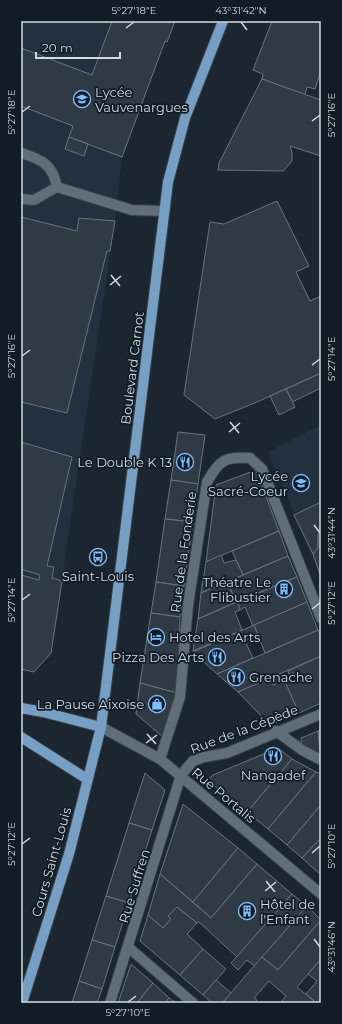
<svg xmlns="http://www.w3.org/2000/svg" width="342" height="1024" font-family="Montserrat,sans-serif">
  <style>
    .built { fill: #22303f }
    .building { fill: #2f3a45; stroke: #687480 }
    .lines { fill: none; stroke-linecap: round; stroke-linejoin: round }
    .minor-casing { stroke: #374048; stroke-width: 12 }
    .major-casing { stroke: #374048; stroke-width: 12 }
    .minor { stroke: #616d79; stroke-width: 10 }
    .major { stroke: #779ec3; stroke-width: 10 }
    .ticks { fill: none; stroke: #d3dae1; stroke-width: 1.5 }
    .labels { text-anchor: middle; stroke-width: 3.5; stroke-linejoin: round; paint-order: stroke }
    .poi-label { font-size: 13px; fill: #d3dae1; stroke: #121c26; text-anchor: end }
    .street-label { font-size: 13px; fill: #d3dae1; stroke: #121c26 }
    .neatline { fill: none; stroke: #d3dae1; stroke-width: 1.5 }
    .ticks-label { font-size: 10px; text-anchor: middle; fill: #d3dae1 }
  </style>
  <rect width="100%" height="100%" fill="#1b2630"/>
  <g class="built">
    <path d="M21,21H175L167,42L165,41L122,157L115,221L51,653L34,672L21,669Z"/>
    <path d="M321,425V577L268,452Z"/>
  </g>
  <g class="building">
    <path d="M112,21H175L167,42L165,41L122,157L69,137L73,126L21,106V48L92,75Z"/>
    <path d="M272,21H321V71L315,89L307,87L305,95L262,79L263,74L253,70Z"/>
    <path d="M262,79L321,100V156L290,146L292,152V161L283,171L218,170L219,163Z"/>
    <path d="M69,137L88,144L84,156L65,149Z"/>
    <path d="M277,201L309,266L296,272L310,301L321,296V373L257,402L215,419L184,395L210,222L224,224Z"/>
    <path d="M21,217L77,231L79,218L115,221L110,251H107L67,413L21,402Z"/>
    <path d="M321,373V388L292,402L286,389Z"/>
    <path d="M286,389L295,407L279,415L270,396Z"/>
    <path d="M178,432L205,435L198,484L171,480Z"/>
    <path d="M21,442L72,457L47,566L54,567L52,578L62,581L51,653L34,672L21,669V575L39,580L40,575L21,569Z"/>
    <path d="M256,470L279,531L206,562L216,485Z"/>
    <path d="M171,480L198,484L193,522L165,519Z"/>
    <path d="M321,502V531L318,535V548L313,554L294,515Z"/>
    <path d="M165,519L193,522L184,586L156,582Z"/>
    <path d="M279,531L288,556L243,575L232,551Z"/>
    <path d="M321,531V577L313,554L318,548V535Z"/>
    <path d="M221,555L224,563L236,560L243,575L201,593L206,562Z"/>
    <path d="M288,556L297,577L236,602L227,582Z"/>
    <path d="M297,577L307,602L253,626L245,607L240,610L237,602Z"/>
    <path d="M156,582L184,586L180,617L151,613Z"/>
    <path d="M227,582L236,602L198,619L201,593Z"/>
    <path d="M237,602L240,610L235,612L242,630L193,651L198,619Z"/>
    <path d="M307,602L318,630L265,653L254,625Z"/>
    <path d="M151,613L180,617L177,693L140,683Z"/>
    <path d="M254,625L258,635L245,641L253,658L217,674L193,652Z"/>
    <path d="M318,630L321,637V656L238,692L217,674Z"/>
    <path d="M321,656V703L299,713L285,683L296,679L294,673L289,674L288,671Z"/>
    <path d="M281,673L299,713L270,725L238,692L270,678L273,685L276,684L273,677Z"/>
    <path d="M140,683L177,693L163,737L136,714Z"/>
    <path d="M321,729V757L318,731Z"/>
    <path d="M318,731L321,757L302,748L301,738Z"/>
    <path d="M278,748L292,759L247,812L207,780L213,775Z"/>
    <path d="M292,759L316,772L268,829L247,812Z"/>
    <path d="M316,772L321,774V805L287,845L268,829Z"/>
    <path d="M145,773L165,790L152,830L129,823Z"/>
    <path d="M183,804L238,848L193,902L160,874Z"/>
    <path d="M321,805V838L302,858L287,845Z"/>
    <path d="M129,823L152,830L129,903L106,896Z"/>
    <path d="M321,838V875L302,858Z"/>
    <path d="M238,848L257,864L211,918L193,902Z"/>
    <path d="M257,864L292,894L237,957L199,922L197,923L177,907L168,916L171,919L163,928L148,915L160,874L211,918Z"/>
    <path d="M292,894L307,906L255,966L247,960L238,970L231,963Z"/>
    <path d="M106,896L129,903L115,947L92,940Z"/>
    <path d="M307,906L321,920L278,970L262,957Z"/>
    <path d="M177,907L197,923L187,934L203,949L180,975L140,941L148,915L163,928L171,919L168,916Z"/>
    <path d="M321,920V959L297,987L314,1001L311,1003H280L286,996L269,981L254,998L257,1000L255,1003H222L262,957L278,970Z"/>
    <path d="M92,940L115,947L102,989L79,981Z"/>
    <path d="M203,949L226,969L203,995L180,975Z"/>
    <path d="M321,959V1003H317L306,994L317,981L308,974Z"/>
    <path d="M131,964L153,983L137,1003H118Z"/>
    <path d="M216,980L231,993L222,1003H212L203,995Z"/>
    <path d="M79,981L102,989L97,1003H72Z"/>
    <path d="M153,983L169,998L165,1003H137Z"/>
    <path d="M169,998L176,1003H165Z"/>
  </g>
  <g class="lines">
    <g class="minor-casing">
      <g id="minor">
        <path d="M21,153C42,160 52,163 57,187L34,200L21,199"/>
        <path d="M57,187L132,210L164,211"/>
        <path d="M101,727L160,759L321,894"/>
        <path d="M276,731L302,750L321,760"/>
        <path d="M160,759L180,697L188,605L207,482C220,459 225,457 250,458L262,469L321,618"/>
        <path d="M128,947L193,1003"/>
        <path d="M110,1003L181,775L193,761L204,757L227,753L321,714"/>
      </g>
    </g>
    <g class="major-casing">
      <g id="major">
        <path d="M21,708L43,712L101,727"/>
        <path d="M21,737L87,779"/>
        <path d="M22,1003L69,854L101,727L168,182L185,118L223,21"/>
      </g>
    </g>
    <use href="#minor" class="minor"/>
    <use href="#major" class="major"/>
  </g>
  <path class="ticks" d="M241,22L247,30M126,28L134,22M22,112L30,106M312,121L320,115M111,275L120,286M110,285L121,276M22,356L30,350M312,365L320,359M230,422L239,433M229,432L240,423M314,525L320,533M22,600L30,594M312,609L320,603M147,734L156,744M146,743L157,735M22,844L30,838M312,853L320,846M266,881L275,892M265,891L276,882M314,939L320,947M128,1002L136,996"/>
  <defs>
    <g id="school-ring" transform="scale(0.9)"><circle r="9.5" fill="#121c26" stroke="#7fbdfa" stroke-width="1.5"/><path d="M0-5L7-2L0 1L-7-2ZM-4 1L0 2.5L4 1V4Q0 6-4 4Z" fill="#7fbdfa"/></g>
    <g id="restaurant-ring" transform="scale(0.9)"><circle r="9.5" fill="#121c26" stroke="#7fbdfa" stroke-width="1.5"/><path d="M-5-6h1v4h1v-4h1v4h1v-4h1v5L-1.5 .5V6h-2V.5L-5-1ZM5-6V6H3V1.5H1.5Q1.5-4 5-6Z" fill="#7fbdfa"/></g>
    <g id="bus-ring" transform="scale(0.9)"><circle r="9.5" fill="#121c26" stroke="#7fbdfa" stroke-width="1.5"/><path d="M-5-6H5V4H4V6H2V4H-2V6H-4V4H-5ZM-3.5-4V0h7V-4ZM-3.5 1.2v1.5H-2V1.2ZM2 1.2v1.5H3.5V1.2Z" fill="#7fbdfa"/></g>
    <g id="building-ring" transform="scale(0.9)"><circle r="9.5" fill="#121c26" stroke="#7fbdfa" stroke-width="1.5"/><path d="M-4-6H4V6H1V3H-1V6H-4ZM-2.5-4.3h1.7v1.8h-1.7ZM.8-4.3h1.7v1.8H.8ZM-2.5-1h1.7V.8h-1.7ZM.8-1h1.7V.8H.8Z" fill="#7fbdfa"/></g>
    <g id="hotel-ring" transform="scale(0.9)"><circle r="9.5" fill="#121c26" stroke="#7fbdfa" stroke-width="1.5"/><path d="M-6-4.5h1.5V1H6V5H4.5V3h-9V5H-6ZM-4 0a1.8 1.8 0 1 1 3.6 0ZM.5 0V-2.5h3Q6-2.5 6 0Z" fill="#7fbdfa"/></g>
    <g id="shop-ring" transform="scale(0.9)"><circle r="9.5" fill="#121c26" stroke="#7fbdfa" stroke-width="1.5"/><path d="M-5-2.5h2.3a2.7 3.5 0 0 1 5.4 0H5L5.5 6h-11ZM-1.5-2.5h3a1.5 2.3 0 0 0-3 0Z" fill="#7fbdfa"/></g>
  </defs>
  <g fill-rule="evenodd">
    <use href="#school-ring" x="82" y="99"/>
    <use href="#restaurant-ring" x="185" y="462"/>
    <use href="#school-ring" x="301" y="483"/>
    <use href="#bus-ring" x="98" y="557"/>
    <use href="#building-ring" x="284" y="589"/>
    <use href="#hotel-ring" x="156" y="637"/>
    <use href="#restaurant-ring" x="217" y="657"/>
    <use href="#restaurant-ring" x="236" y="677"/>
    <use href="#shop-ring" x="157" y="704"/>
    <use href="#restaurant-ring" x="273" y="756"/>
    <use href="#building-ring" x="247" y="911"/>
  </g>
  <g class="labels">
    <g class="poi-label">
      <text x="95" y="97" text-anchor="start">Lycée<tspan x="95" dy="15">Vauvenargues</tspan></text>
      <text x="172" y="467">Le Double K 13</text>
      <text x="288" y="481">Lycée<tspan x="288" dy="15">Sacré-Coeur</tspan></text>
      <text x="98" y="581" text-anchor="middle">Saint-Louis</text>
      <text x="271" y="587">Théatre Le<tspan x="271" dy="15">Flibustier</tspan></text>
      <text x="169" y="642" text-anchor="start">Hotel des Arts</text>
      <text x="204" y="662">Pizza Des Arts</text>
      <text x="249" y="682" text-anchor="start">Grenache</text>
      <text x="144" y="709">La Pause Aixoise</text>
      <text x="273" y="780" text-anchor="middle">Nangadef</text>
      <text x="260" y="909" text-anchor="start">Hôtel de<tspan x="260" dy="15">l'Enfant</tspan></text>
    </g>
    <g class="street-label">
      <text transform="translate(132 368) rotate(-83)" y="5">Boulevard Carnot</text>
      <text transform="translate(183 552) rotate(-82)" y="5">Rue de la Fonderie</text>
      <text transform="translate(244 729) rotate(-21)" y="5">Rue de la Cépède</text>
      <text transform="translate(224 795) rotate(40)" y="5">Rue Portalis</text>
      <text transform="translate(51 862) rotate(-74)" y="5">Cours Saint-Louis</text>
      <text transform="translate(134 886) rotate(-73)" y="5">Rue Suffren</text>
    </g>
  </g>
  <rect width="342" height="1024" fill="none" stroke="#121c26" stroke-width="44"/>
  <path d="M36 52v6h84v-6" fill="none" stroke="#d3dae1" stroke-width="2"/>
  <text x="42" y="52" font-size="12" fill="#d3dae1" stroke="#121c26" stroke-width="3" paint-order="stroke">20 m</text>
  <rect x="22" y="22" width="298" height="980" class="neatline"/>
  <g class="ticks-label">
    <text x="134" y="14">5°27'18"E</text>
    <text x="241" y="14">43°31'42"N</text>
    <text transform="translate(11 112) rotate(-90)" y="4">5°27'18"E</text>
    <text transform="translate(331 115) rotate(-90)" y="4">5°27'16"E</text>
    <text transform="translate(11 356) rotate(-90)" y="4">5°27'16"E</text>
    <text transform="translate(331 359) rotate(-90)" y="4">5°27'14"E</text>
    <text transform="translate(331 533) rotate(-90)" y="4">43°31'44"N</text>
    <text transform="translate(11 600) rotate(-90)" y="4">5°27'14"E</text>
    <text transform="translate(331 603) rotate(-90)" y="4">5°27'12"E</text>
    <text transform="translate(11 844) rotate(-90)" y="4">5°27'12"E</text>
    <text transform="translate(331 846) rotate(-90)" y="4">5°27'10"E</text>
    <text transform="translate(331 947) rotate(-90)" y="4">43°31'46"N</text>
    <text x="128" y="1016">5°27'10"E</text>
  </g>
</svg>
